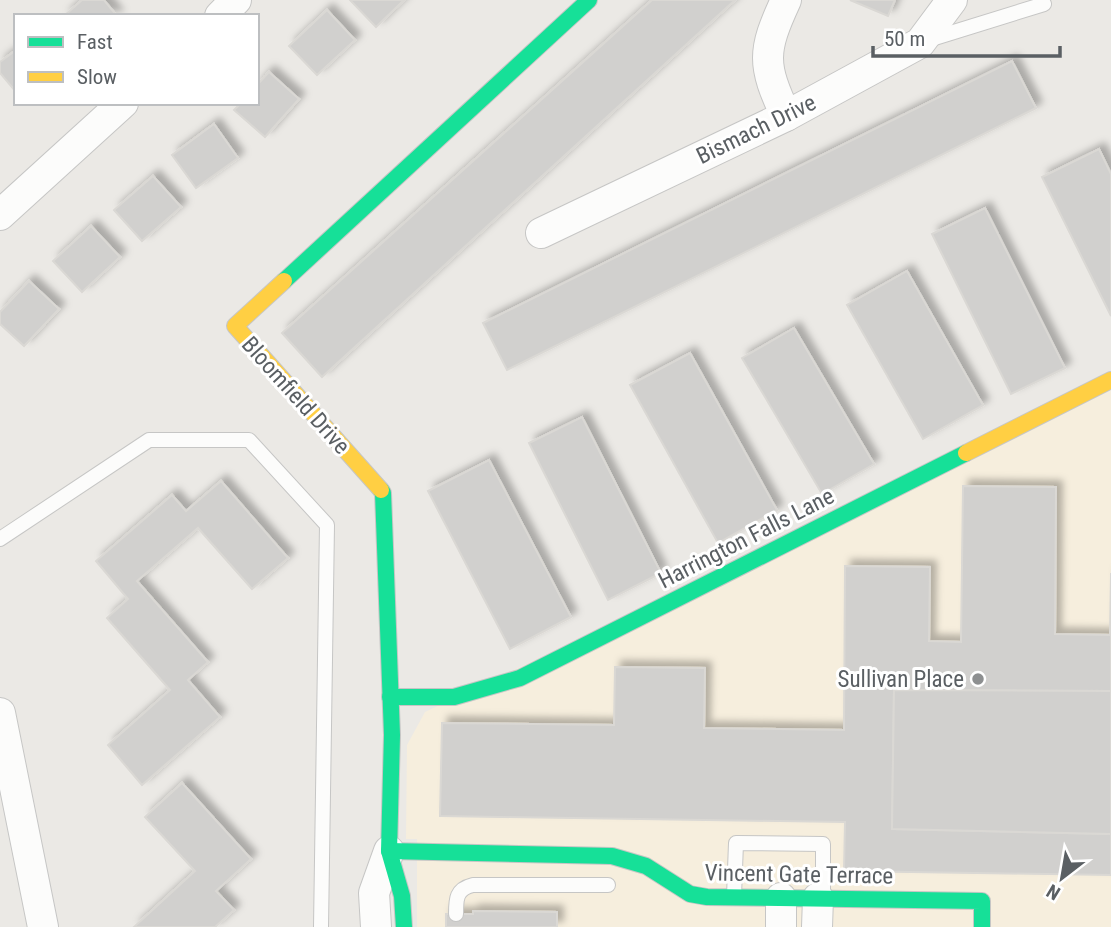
<svg xmlns="http://www.w3.org/2000/svg" width="1111" height="927" font-family="'Roboto Condensed',sans-serif">
  <style>
    .commercial { fill: #f6eedd }
    .building { fill: #d1d0ce; stroke: #dad8d4; stroke-width: 2; filter: url(#shadow) }
    .lines { fill: none; stroke-linecap: round; stroke-linejoin: round }
    .lane-casing { stroke: #c6c6c5; stroke-width: 16 }
    .street-casing { stroke: #c6c6c5; stroke-width: 32 }
    .fast-casing { stroke: #c6c6c5; stroke-width: 18 }
    .slow-casing { stroke: #c6c6c5; stroke-width: 18 }
    .lane { stroke: #fcfcfb; stroke-width: 14 }
    .street { stroke: #fcfcfb; stroke-width: 30 }
    .fast { stroke: #16e098; stroke-width: 16 }
    .slow { stroke: #ffcf43; stroke-width: 16 }
    .poi-dot { fill: #8d8f90; stroke: #fff; stroke-width: 2.5 }
    .labels { text-anchor: middle; stroke-width: 6; stroke-linejoin: round; paint-order: stroke }
    .street-label { font-size: 23px; fill: #5a5f63; stroke: #fff }
    .poi-label { font-size: 23px; fill: #5a5f63; stroke: #fff; text-anchor: end }
  </style>
  <defs>
    <filter id="shadow"><feDropShadow dx="6" dy="-6" stdDeviation="3.5" flood-color="#0004"/></filter>
  </defs>
  <rect width="100%" height="100%" fill="#ebe9e5"/>
  <path class="commercial" d="M1111,390V927H417V839H406L407,745L425,712Z"/>
  <g class="building">
    <path d="M82,0H104L117,16H64Z"/>
    <path d="M350,0H404L376,27Z"/>
    <path d="M652,0H735L322,377L282,333Z"/>
    <path d="M850,0H895L888,16Z"/>
    <path d="M327,10L355,40L317,75L289,46Z"/>
    <path d="M16,50V92L0,73V62Z"/>
    <path d="M1012,61L1036,108L507,370L483,323Z"/>
    <path d="M269,72L299,99L265,137L234,110L241,103H257V85Z"/>
    <path d="M214,124L238,158L196,188L172,155Z"/>
    <path d="M1099,149L1111,174V316L1042,177Z"/>
    <path d="M153,176L181,207L142,241L114,210Z"/>
    <path d="M985,208L1065,368L1011,394L932,234Z"/>
    <path d="M91,226L120,257L82,292L53,261Z"/>
    <path d="M907,271L983,405L923,439L847,305Z"/>
    <path d="M29,281L59,309L24,346L0,324V312Z"/>
    <path d="M794,328L874,464L822,494L742,358Z"/>
    <path d="M690,353L777,510L718,543L630,385Z"/>
    <path d="M582,417L661,573L608,600L529,443Z"/>
    <path d="M489,460L571,617L510,649L428,491Z"/>
    <path d="M221,481L288,558L252,589L198,528L137,581L208,662L188,680L220,717L142,785L108,745L170,690L107,618L128,599L96,561L172,495L186,511Z"/>
    <path d="M963,486L1056,487L1055,634L1110,635L1111,573V691L894,690L892,829L1111,834V875L844,871L845,822L440,816L442,723L614,725L615,667L705,668L704,728L844,730L845,566L930,567L929,641L961,642Z"/>
    <path d="M894,690L1111,691V834L892,829Z"/>
    <path d="M182,783L251,859L216,891L234,910L215,927H134L195,871L145,817Z"/>
    <path d="M473,911L557,912V927H446V914H473Z"/>
  </g>
  <g class="lines">
    <g class="lane-casing">
      <g id="lane">
        <path d="M928,40L1044,4"/>
        <path d="M0,539L149,440H249L327,525L321,927"/>
        <path d="M734,896L736,843L823,844V897"/>
        <path d="M456,914C456,899 456,889 473,885H608"/>
      </g>
    </g>
    <g class="street-casing">
      <g id="street">
        <path d="M786,0C762,52 762,64 786,116"/>
        <path d="M220,16L236,0"/>
        <path d="M0,215L123,103"/>
        <path d="M541,233L786,116L920,43L952,0"/>
        <path d="M0,713L43,927"/>
        <path d="M376,927L374,893L389,851"/>
        <path d="M781,927V898"/>
        <path d="M817,927L818,898"/>
      </g>
    </g>
    <g class="fast-casing">
      <g id="fast">
        <path d="M284,281L589,0"/>
        <path d="M381,490L383,493L392,735L389,851L402,896L404,927"/>
        <path d="M390,697H454L520,678L966,453"/>
        <path d="M389,851L612,856L646,866L690,894L707,897L982,901V927"/>
      </g>
    </g>
    <g class="slow-casing">
      <g id="slow">
        <path d="M284,281L235,326L381,490"/>
        <path d="M966,453L1111,380"/>
      </g>
    </g>
    <use href="#lane" class="lane"/>
    <use href="#street" class="street"/>
    <use href="#fast" class="fast"/>
    <use href="#slow" class="slow"/>
  </g>
  <circle class="poi-dot" cx="978" cy="679" r="7"/>
  <g class="labels">
    <g class="street-label">
      <text transform="translate(756 129) rotate(-26)" y="8">Bismach Drive</text>
      <text transform="translate(296 395) rotate(48)" y="8">Bloomfield Drive</text>
      <text transform="translate(746 538) rotate(-27)" y="8">Harrington Falls Lane</text>
      <text transform="translate(799 874) rotate(1)" y="8">Vincent Gate Terrace</text>
    </g>
    <g class="poi-label">
      <text x="964" y="687">Sullivan Place</text>
    </g>
  </g>
  <rect x="14" y="14" width="245" height="91" fill="#ffffff" stroke="#bdbfc1" stroke-width="2"/>
  <rect x="28" y="37" width="35" height="10" fill="#16e098" stroke="#bdbfc1" stroke-width="2"/>
  <text x="77" y="49" font-size="21" fill="#5a5f63">Fast</text>
  <rect x="28" y="72" width="35" height="10" fill="#ffcf43" stroke="#bdbfc1" stroke-width="2"/>
  <text x="77" y="84" font-size="21" fill="#5a5f63">Slow</text>
  <g transform="translate(1062 878) rotate(211)" stroke="#ffffff" stroke-width="5" paint-order="stroke">
  <path d="M0-5L12 26L0 18L-12 26Z" fill="#5a5f63"/>
  <text y="-10" font-size="19" font-weight="bold" text-anchor="middle" fill="#5a5f63">N</text>
  </g>
  <path d="M873 46v10h187v-10" fill="none" stroke="#5a5f63" stroke-width="3.5"/>
  <text x="884" y="46" font-size="21" fill="#5a5f63" stroke="#ffffff" stroke-width="5" paint-order="stroke">50 m</text>
</svg>
